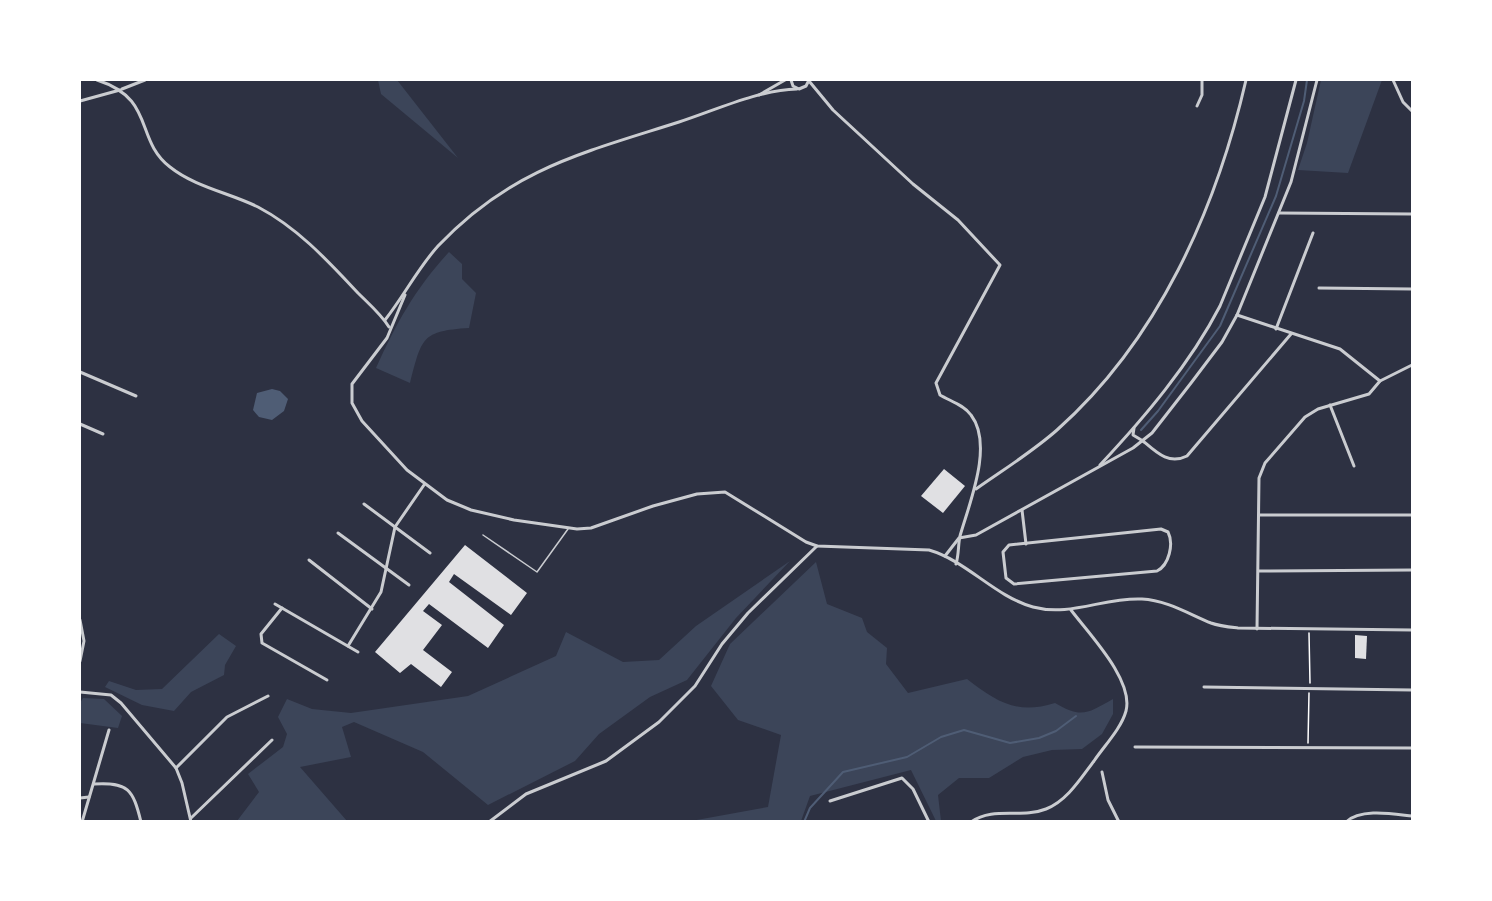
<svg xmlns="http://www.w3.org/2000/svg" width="1492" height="901" font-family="'Open Sans',sans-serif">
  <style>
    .green { fill: #3c4559 }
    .water { fill: #4f5d75 }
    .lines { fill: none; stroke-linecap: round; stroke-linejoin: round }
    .stream { stroke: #4f5d75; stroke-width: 2 }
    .building { fill: #e0e0e3 }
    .path { stroke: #fff; stroke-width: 1.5 }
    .service { stroke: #caccd0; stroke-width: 1.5 }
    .minor { stroke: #caccd0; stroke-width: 3 }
    .tertiary { stroke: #caccd0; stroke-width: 3 }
  </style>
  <rect width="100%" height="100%" fill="#2d3142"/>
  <g class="green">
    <path d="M378,80H397L458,158L381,94Z"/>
    <path d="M1321,80H1382L1348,173L1298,170L1307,143Z"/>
    <path d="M449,252L462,264V279L476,293L469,328C421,331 422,338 410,383L376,368C397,322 415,289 449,252Z"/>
    <path d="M790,561L736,618L687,680L650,697L599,734L575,761L488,805L423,752L354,722L342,727L351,757L300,767L347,821H237L259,792L248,774L283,747L287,734L278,717L287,699L312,709L351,713L468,696L556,656L566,632L623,662L659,660L696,626Z"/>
    <path d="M816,562L827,604L862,618L867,632L887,648L886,664L908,693L967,679C997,702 1017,715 1055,703C1082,719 1088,713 1113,699V714L1102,734L1082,749L1052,750L1023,757L989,778H959L938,795L941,821H936L911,770L810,796L801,821H691L768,807L781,735L738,720L711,686L730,644Z"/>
    <path d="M219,634L236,646L225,665L224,675L191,692L174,711L142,705L105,687L109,681L136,690L162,689Z"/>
    <path d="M83,698L104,699L122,716L118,728L80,723V703Z"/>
  </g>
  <path class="water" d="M272,389L280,391L288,399L284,411L272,420L259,417L253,410L257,393Z"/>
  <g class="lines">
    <g class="stream">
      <path d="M1141,430L1158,411L1220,326L1276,196L1304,101L1307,80"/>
      <path d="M804,822L810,808L843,772L907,757L941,737L964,730L1010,743L1039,738L1056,731L1076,716"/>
    </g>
  </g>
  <g class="building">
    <path d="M944,469L965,486L943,513L921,496Z"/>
    <path d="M465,545L527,593L511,615L454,574L449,582L504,625L488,648L429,604L423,611L442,625L423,650L452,672L441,687L411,664L400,673L375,652Z"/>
    <path d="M1355,635L1367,636L1366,659L1355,658Z"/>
  </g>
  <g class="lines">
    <g class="path">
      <path d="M1309,633L1310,683"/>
      <path d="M1308,743L1309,693"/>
    </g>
    <path class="service" d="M483,535L537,572L568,529"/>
    <g class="minor">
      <path d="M1393,80L1403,102L1412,111"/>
      <path d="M809,81L833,110L913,184L958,220L1000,265L936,383L940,395C950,401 964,405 971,415C994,445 969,504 960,536C958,545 959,554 956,564"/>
      <path d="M80,101L120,90"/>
      <path d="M1197,106L1202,95V80"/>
      <path d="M1279,213L1412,214"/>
      <path d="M1319,288L1412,289"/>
      <path d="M1237,315L1340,349L1380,381"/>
      <path d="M1276,329L1313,233"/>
      <path d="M80,372L136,396"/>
      <path d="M1330,405L1354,466"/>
      <path d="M80,424L103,434"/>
      <path d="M1143,441C1157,453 1169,465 1187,456L1291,334"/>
      <path d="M976,489C1003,470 1032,452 1057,430C1158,340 1216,210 1246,80"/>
      <path d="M364,504L430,553"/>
      <path d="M1022,510L1026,544"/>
      <path d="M1259,515H1412"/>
      <path d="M1161,529L1168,532C1174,544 1169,565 1157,571L1014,584L1006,578L1003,552L1009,545Z"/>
      <path d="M338,533L409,585"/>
      <path d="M309,560L372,609"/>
      <path d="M1259,571L1412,570"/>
      <path d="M275,604L358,652"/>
      <path d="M282,608L261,634L262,643L327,680"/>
      <path d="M80,620L84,641L80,661"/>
      <path d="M1257,629L1259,478L1265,463L1305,417L1318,409L1369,394L1380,381L1412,365"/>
      <path d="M348,646L381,592L395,527L424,485"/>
      <path d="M1204,687L1412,690"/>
      <path d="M80,692L111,695L121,703L176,768L182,783L191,822"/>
      <path d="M1135,747L1412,748"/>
      <path d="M176,768L227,717L268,696"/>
      <path d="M1102,772L1108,800L1119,822"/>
      <path d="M94,784C128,782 133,789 141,822"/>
      <path d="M80,798L89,797"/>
      <path d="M830,801L902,778L913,789L929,822"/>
      <path d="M191,818L272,740"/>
      <path d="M82,822L109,730"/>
      <path d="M971,822C994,806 1021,819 1046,809C1067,801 1081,778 1094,761C1104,746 1121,729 1126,711C1134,680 1089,634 1071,610"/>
      <path d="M1346,822C1361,808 1393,814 1412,816"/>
    </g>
    <g class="tertiary">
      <path d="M97,80C156,99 134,139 170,167C195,187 230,193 258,207C298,228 328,261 358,293C369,304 381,314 389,327"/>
      <path d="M791,80L793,86L799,89L806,86L809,80"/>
      <path d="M122,89L145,80"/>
      <path d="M759,95L785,80"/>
      <path d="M405,295L387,338L352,384V403L362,421L407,470L447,500L471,510L514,520L577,529L591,528L653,506L697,494L725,492L806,542L817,546L929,550C967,561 994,596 1033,607C1070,617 1105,597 1142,599C1166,600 1189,614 1211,623C1219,626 1229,627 1238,628L1412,630"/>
      <path d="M385,320C404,296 418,268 438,246C511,169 582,153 679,122C716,110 758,90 797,89"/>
      <path d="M1134,428L1133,435L1143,441"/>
      <path d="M1100,465C1144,418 1190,364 1220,306L1265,197L1296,80"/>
      <path d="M945,556L959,538L976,535L1133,448L1152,433L1191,383L1222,342L1237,315L1291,182L1317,80"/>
      <path d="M489,822L526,794L606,761L659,722L695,686L722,644L748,613L817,546"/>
    </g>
  </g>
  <rect width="1492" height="901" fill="none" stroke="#ffffff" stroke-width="162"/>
</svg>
